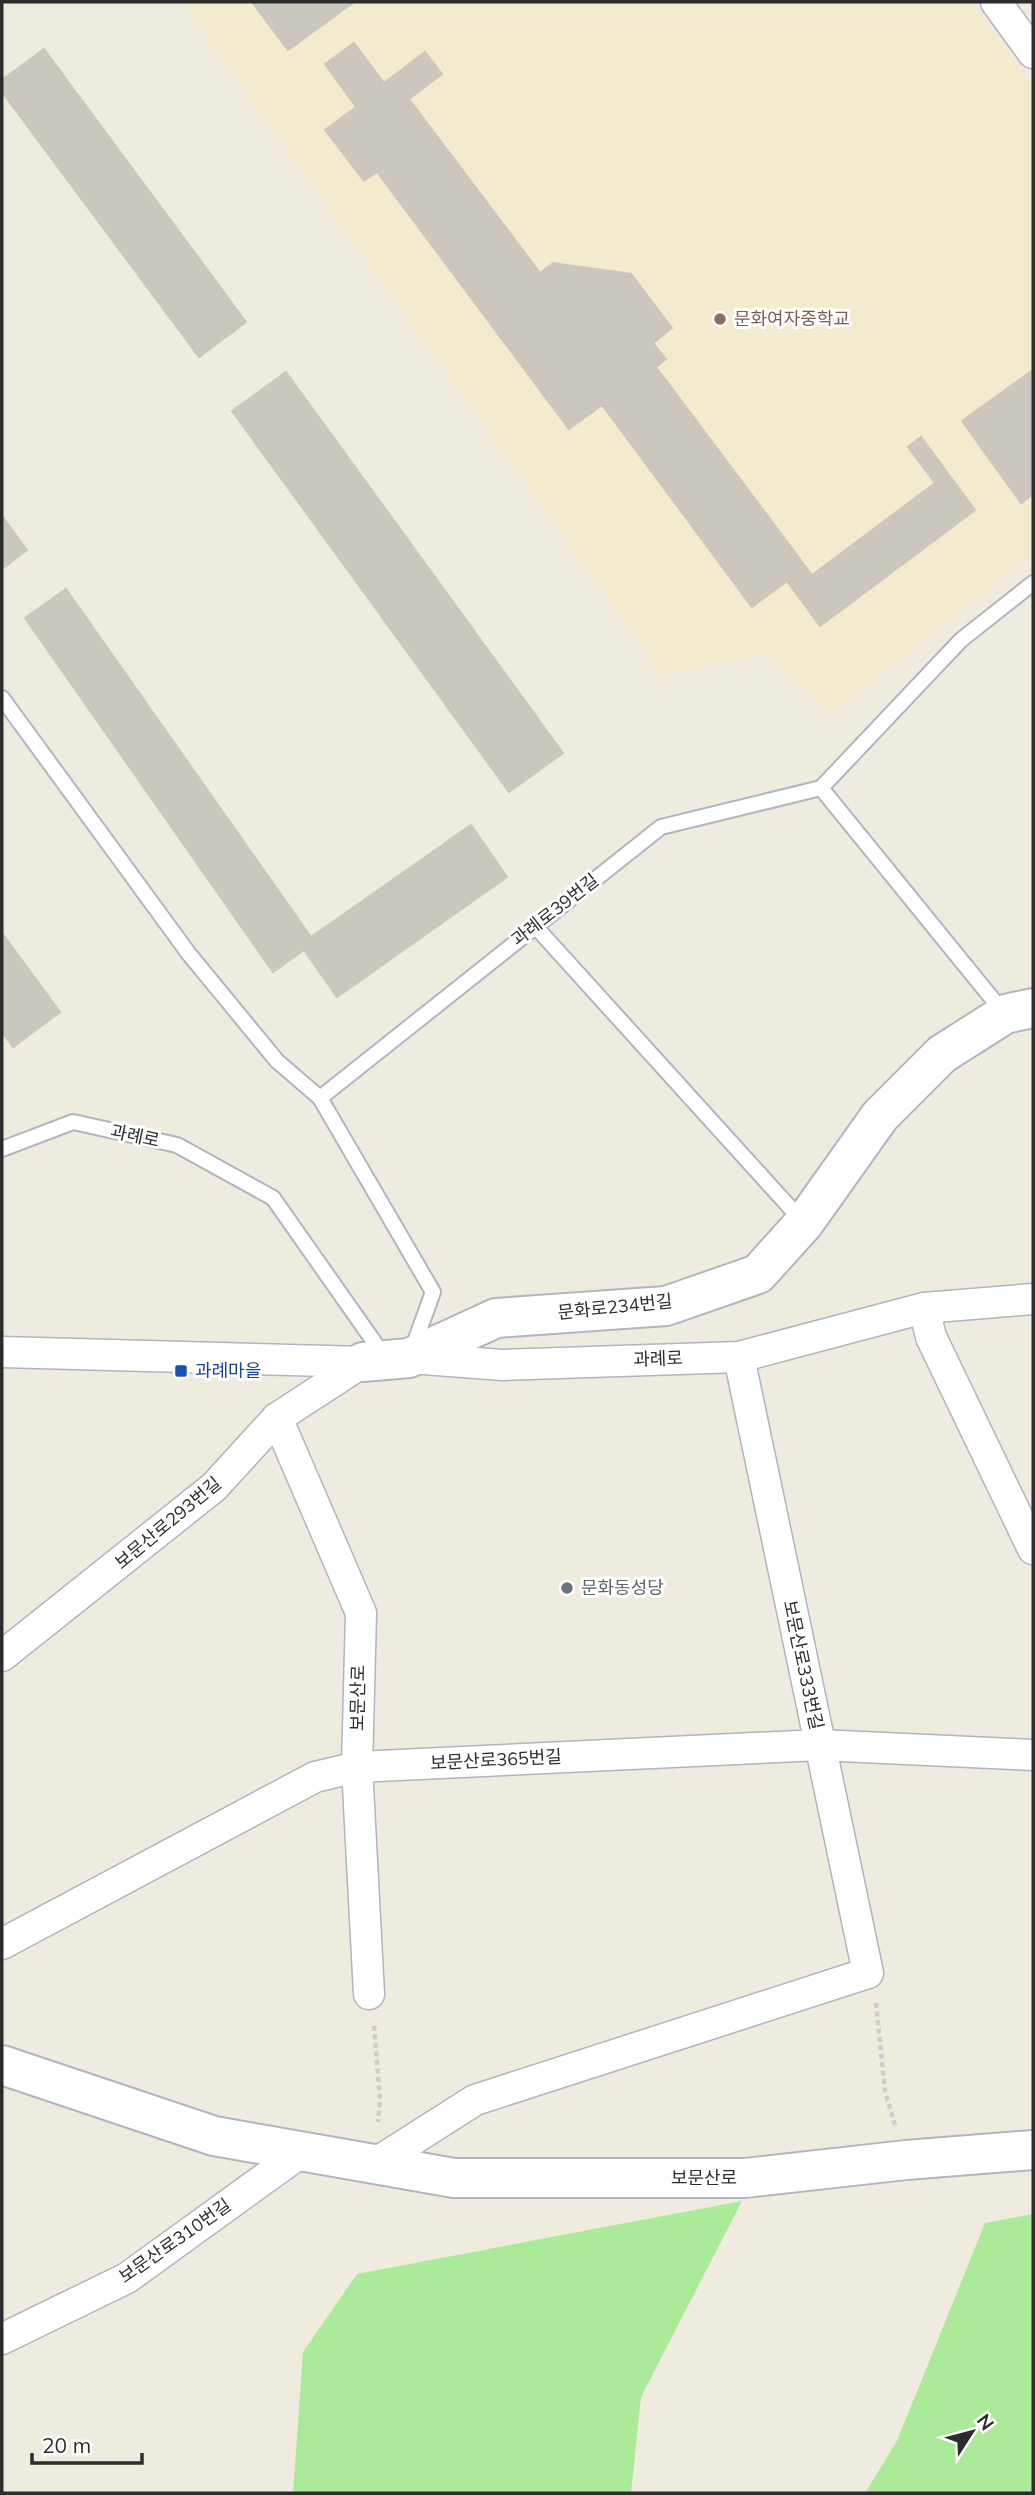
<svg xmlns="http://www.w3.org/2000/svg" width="1035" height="2495" font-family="Mulish,'Noto Sans KR',sans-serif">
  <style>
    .education { fill: #f2ebce }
    .green { fill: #aaea98 }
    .building { fill: #cbc7be; stroke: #ccc7b8; stroke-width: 2 }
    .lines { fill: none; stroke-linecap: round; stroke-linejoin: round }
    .lane-casing { stroke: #b3b3c2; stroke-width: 18 }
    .street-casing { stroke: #b3b3c2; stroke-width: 33 }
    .secondary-casing { stroke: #b3b3c2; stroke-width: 42 }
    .path { stroke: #cdcdcd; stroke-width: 4.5; stroke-dasharray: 5 3.5; stroke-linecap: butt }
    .lane { stroke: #fff; stroke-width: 14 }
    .street { stroke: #fff; stroke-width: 30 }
    .secondary { stroke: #fff; stroke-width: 38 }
    .education-dot { fill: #8d6e63; stroke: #fff; stroke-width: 2.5 }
    .transit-dot { fill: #1a4fb4; stroke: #fff; stroke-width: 2.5 }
    .worship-dot { fill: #6b7280; stroke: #fff; stroke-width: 2.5 }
    .labels { text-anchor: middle; stroke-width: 6; stroke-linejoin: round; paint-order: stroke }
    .education-label { font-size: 18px; fill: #785e54; stroke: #fff; text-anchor: start }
    .street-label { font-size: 18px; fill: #2d2d2d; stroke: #fff }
    .transit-label { font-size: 18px; fill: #164399; stroke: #fff; text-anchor: start }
    .worship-label { font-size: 18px; fill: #5b616d; stroke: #fff; text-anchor: start }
  </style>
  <rect width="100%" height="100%" fill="#f0ebdf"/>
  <path class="education" d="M180,2H971L1033,85V553L833,713L763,655L663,676Z"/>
  <g class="green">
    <path d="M742,2201L641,2397L631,2493H293L303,2352L357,2274Z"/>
    <path d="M1033,2214V2493H865L897,2441L985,2223Z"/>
  </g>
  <g class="building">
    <path d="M252,2H354L288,50Z"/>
    <path d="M354,43L384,83L425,52L442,74L409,99L540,273L553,263L631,274L672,328L653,343L666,359L656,367L812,575L935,483L908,447L921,437L975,510L820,626L787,581L752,607L602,405L569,429L377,172L364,181L325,130L356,107L325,64Z"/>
    <path d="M44,49L246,322L199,357L2,92V80Z"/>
    <path d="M1033,370V494L1021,503L962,421Z"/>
    <path d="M286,372L563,753L509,792L232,411Z"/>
    <path d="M2,516L27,550L2,569Z"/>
    <path d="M66,589L311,937L471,825L507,877L337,997L304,950L273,972L25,618Z"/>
    <path d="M2,933L60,1012L13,1047L2,1032Z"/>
  </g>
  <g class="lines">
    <g class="lane-casing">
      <g id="lane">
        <path d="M2,698L189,954L277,1061L320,1098"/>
        <path d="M821,788L1003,1012"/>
        <path d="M534,925L804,1223"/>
        <path d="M2,1149L73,1122L177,1145L273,1198L384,1356"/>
        <path d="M412,1350L433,1292L320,1098L661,827L821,788L961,640L1033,583"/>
      </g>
    </g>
    <g class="street-casing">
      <g id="street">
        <path d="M996,2L1033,53"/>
        <path d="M924,1308L931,1337L1033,1549"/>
        <path d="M2,1352L363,1362"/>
        <path d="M411,1358L502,1365L739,1357L924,1308L1033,1299"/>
        <path d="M277,1418L361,1613L357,1767L369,1994"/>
        <path d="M2,1656L214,1487L277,1418L363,1362"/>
        <path d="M2,1944L315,1777L357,1767L819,1745L1033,1755"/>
        <path d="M376,2163L475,2100L868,1973L739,1357"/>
        <path d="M2,2339L127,2278L304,2150"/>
      </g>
    </g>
    <g class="secondary-casing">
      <g id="secondary">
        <path d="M363,1362L409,1358L496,1318L666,1306L758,1274L804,1223L880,1116L942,1054L1005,1014L1033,1008"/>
        <path d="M2,2065L214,2136L454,2178H745L906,2160L1033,2150"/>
      </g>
    </g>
    <g class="path">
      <path d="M876,2003L885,2091L895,2125"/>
      <path d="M374,2026L380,2099L378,2122"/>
    </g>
    <use href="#lane" class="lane"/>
    <use href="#street" class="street"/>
    <use href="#secondary" class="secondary"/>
  </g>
  <circle class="education-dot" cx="720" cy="319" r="7"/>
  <rect class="transit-dot" x="174" y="1364" width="14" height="14" rx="3.5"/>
  <circle class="worship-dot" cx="567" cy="1588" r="7"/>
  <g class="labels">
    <g class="education-label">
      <text x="734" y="325">문화여자중학교</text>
    </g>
    <g class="street-label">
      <text transform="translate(555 910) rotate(-38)" y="6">과례로39번길</text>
      <text transform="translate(135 1136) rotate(12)" y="6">과례로</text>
      <text transform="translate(615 1307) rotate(-6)" y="6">문화로234번길</text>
      <text transform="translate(658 1359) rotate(-2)" y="6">과례로</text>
      <text transform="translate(168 1523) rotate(-40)" y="6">보문산로293번길</text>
      <text transform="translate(803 1665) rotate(78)" y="6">보문산로333번길</text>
      <text transform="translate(358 1698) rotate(-89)" y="6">보문산로</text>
      <text transform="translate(496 1760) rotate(-3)" y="6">보문산로365번길</text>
      <text x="704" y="2184">보문산로</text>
      <text transform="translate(175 2241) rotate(-35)" y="6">보문산로310번길</text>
    </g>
    <g class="transit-label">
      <text x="195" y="1377">과례마을</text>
    </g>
    <g class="worship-label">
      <text x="581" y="1594">문화동성당</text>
    </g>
  </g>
  <rect width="1035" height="2495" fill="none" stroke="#2d2d2d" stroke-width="7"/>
  <g transform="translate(972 2432) rotate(54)" stroke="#ffffff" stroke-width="5" paint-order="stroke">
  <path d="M0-5L12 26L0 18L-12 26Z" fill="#2d2d2d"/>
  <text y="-10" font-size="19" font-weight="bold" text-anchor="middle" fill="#2d2d2d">N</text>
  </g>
  <path d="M32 2453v10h110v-10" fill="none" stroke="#2d2d2d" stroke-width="3.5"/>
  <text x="42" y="2453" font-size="21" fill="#2d2d2d" stroke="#ffffff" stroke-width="5" paint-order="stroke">20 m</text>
</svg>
